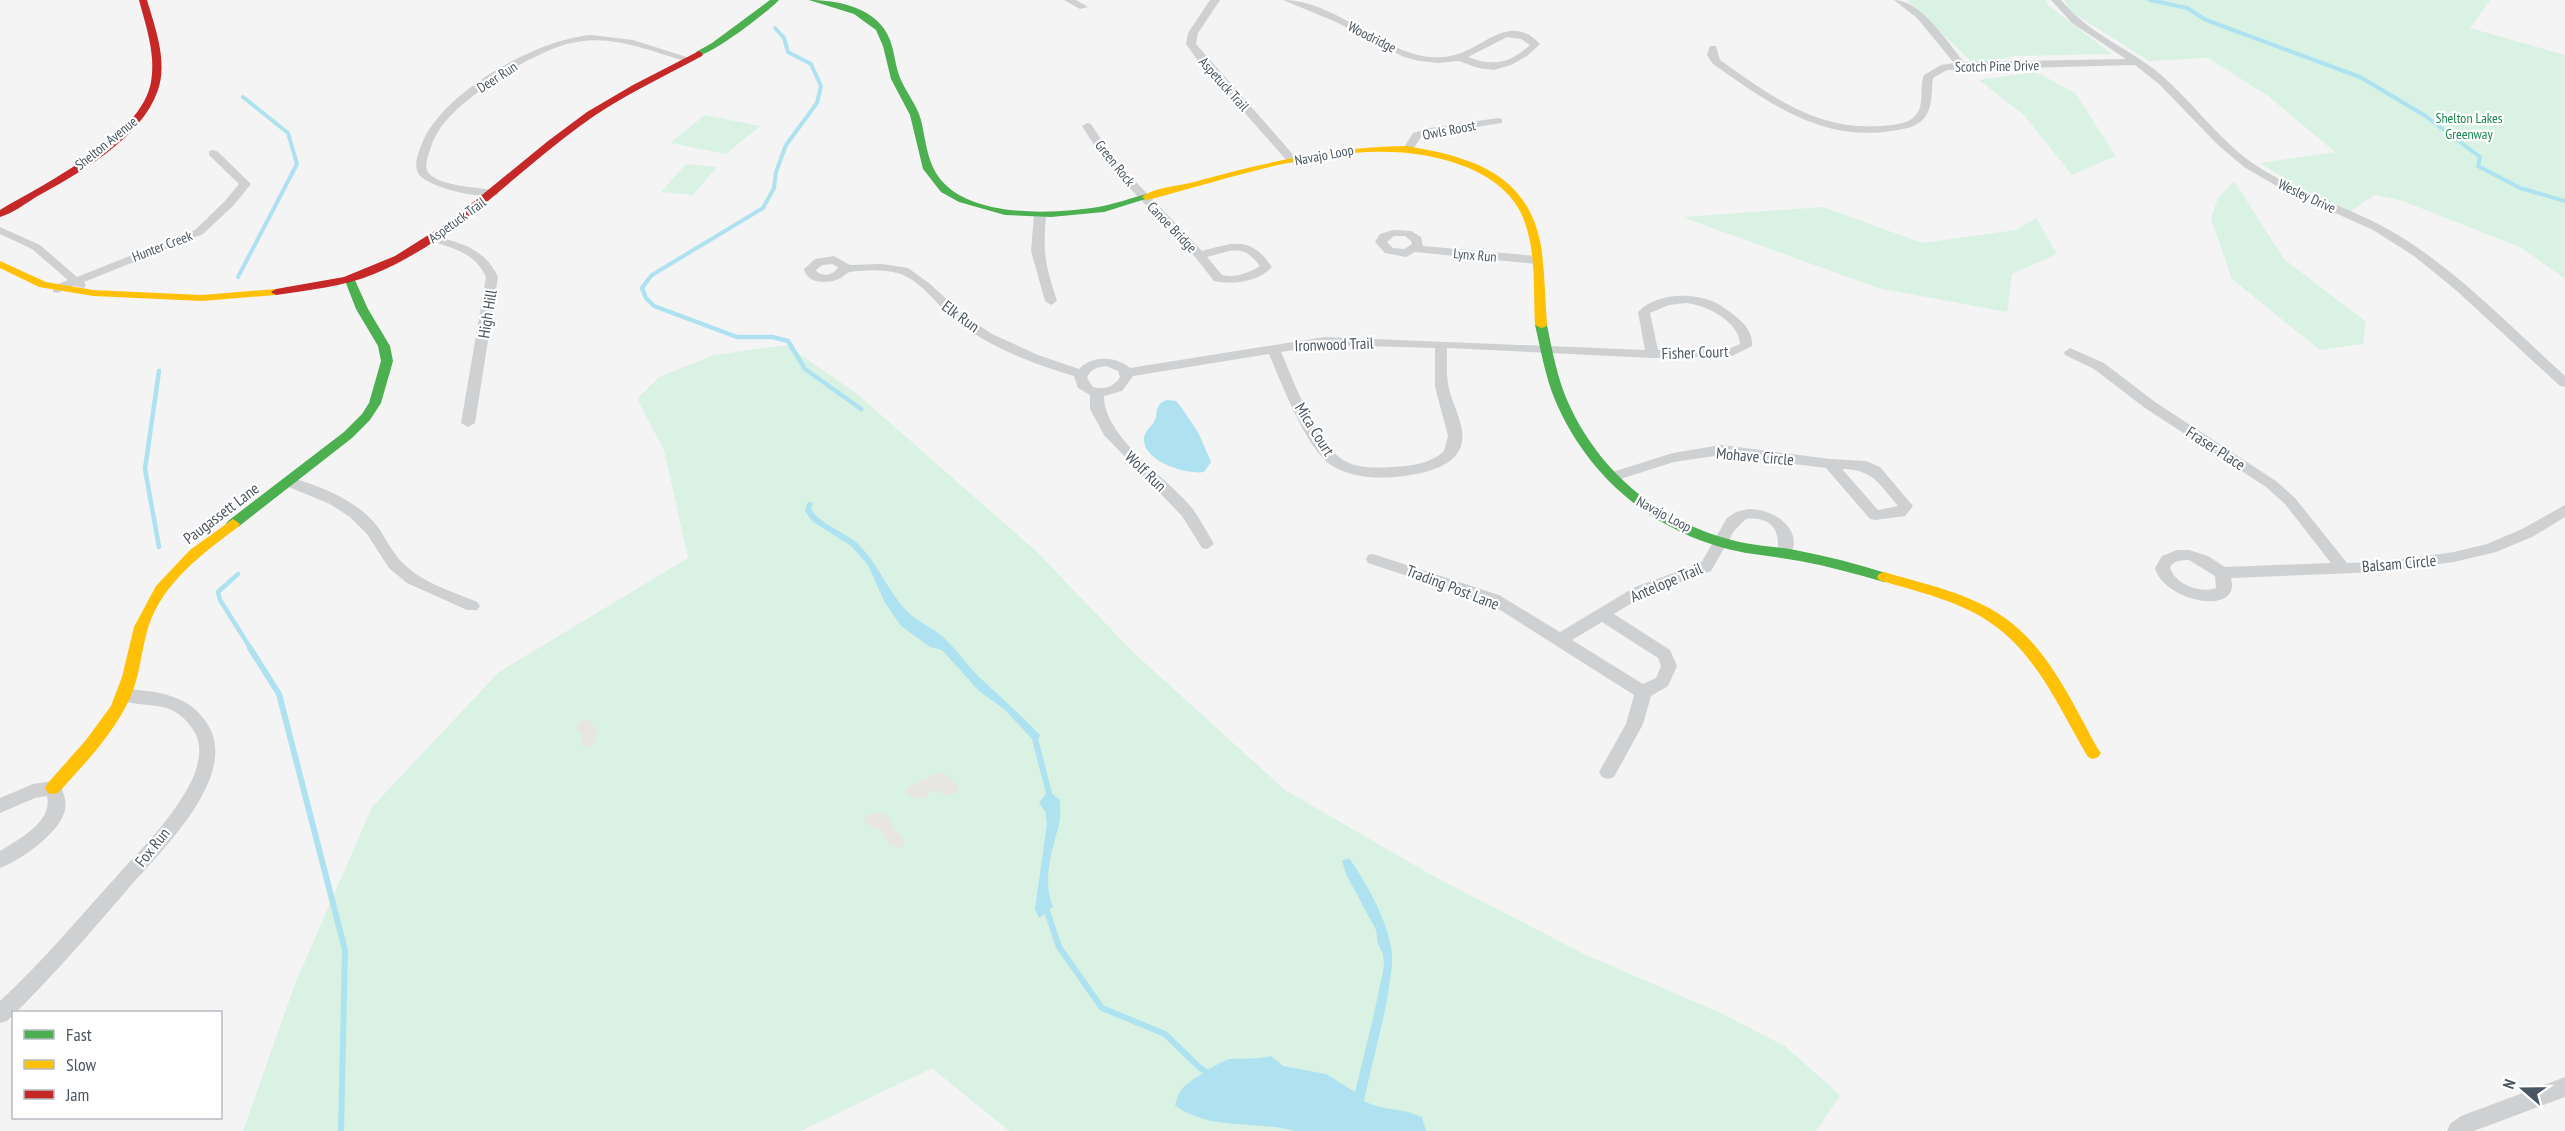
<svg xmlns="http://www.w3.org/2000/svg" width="2565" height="1131" font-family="'PT Sans Narrow',sans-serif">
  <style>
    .green { fill: #d9f2e3 }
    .sand { fill: #e7e6e1 }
    .water { fill: #aee2f0 }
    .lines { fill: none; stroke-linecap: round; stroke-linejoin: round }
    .stream-far2 { stroke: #aee2f0; stroke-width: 4 }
    .stream-far1 { stroke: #aee2f0; stroke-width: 4.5 }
    .stream { stroke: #aee2f0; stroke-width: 6 }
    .street { fill: #ced0d2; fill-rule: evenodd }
    .fast { fill: #4caf50; fill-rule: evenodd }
    .slow { fill: #ffc107; fill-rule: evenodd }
    .jam { fill: #c62828; fill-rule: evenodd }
    .labels { text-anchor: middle; stroke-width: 4.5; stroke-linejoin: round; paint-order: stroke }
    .far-street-label { font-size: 14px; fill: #4a5661; stroke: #fff }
    .far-park-label { font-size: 14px; fill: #17864f; stroke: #fff }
    .street-label { font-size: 16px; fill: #4a5661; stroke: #fff }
  </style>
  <rect width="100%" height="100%" fill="#f4f4f4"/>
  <g class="green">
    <path d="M1907,0H2045L2049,6L2112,54L2015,56L1975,65Z"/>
    <path d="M2064,0H2490L2470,28L2565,55V279L2522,248L2400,200L2374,195L2351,211L2298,187L2260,163L2335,152L2268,96L2208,58L2149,61L2070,11Z"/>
    <path d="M2036,72L2075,93L2116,156L2072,175L2024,115L1979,80Z"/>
    <path d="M705,115L760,126L726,154L670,143Z"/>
    <path d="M686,164L717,167L693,195L661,192Z"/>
    <path d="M2234,181L2284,259L2366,322L2363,344L2320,350L2232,279L2211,219L2218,198Z"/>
    <path d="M1823,207L1922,243L2016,230L2036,218L2057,254L2012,274L2007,312L1878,288L1682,217Z"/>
    <path d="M786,345L856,393L1036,551L1134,653L1285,790L1435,877L1582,953L1718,1012L1785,1046L1840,1095L1816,1131H1009L932,1068L801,1131H243L295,984L372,807L499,672L688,558L664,450L637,399L659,377L714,355Z"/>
  </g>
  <g class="sand">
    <path d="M585,720H588L598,731L593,744L586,747L581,745V735L576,729L580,722Z"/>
    <path d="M937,773L945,774L958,786L957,791L949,796L932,789L926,798C918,800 912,797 906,792L905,789Z"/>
    <path d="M872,813L886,815C890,819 891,825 895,829C901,836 907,836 902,846L899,848L890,846L881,831L864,822L866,816Z"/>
  </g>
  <g class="water">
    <path d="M1167,400L1176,401L1181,407L1198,432L1211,462L1204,472C1186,475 1142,461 1144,438C1145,429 1154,426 1156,417C1157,409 1157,403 1167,400Z"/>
    <path d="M808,502L813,503L811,508C815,521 846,533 857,543C878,563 887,590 906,610C917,622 932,627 943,637C956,649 966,663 977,675C998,695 1020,714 1040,735L1039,738L1032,739L1004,709L979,691L942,650L930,647L901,626L884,601L868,565L861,557L851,546L812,521L805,511Z"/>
    <path d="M1051,793L1060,800C1060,808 1061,816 1059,824C1052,851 1042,880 1053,907L1039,918L1035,909L1047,823L1045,811L1039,803L1044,796Z"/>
    <path d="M1349,858C1367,883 1395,933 1392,964C1388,1010 1373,1056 1364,1101C1382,1111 1404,1108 1422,1117L1426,1131H1295C1253,1120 1209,1131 1175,1105C1177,1099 1179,1092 1183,1088C1186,1083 1224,1059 1230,1059C1244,1058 1257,1060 1271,1056L1283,1066L1326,1074L1355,1092L1374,1014L1384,966L1383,954L1378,944L1376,930L1346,874L1342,861Z"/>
  </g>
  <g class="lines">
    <g class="stream-far2">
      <path d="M2150,0L2187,8L2206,20L2360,77L2424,115L2480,157L2478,166L2520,188L2565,201"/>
      <path d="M238,277L297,164L288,133L243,97"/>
      <path d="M647,281L652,275L763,208L774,188L776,172L786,145L817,103L821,86L811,64L788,52L784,38L775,28"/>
    </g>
    <g class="stream-far1">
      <path d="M648,280L642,288L646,298L654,306L737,337H772L788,341L805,369L861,409"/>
      <path d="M159,371L145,469L159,547"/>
      <path d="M238,574L218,592L220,600L251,649"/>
    </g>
    <g class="stream">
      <path d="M250,648L279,694L345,950L341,1131"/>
      <path d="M1034,735L1051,801"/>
      <path d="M1045,905L1059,947L1102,1008L1165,1034L1200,1068L1211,1075"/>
    </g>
    <g class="street">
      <path d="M1064,0H1076L1088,7L1080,9Z"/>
      <path d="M1210,0H1220L1198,33L1196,44L1297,159V163H1289L1196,58L1186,44L1188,33Z"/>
      <path d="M1283,0C1335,0 1381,52 1429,57C1440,58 1451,57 1461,53C1488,43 1512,14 1540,44L1527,56L1511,65L1494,70L1478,68L1459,61L1439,63L1419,61L1404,57L1336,22ZM1507,37L1521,39L1530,45C1510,63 1493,67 1468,57Z"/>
      <path d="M1894,0C1921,0 1948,43 1964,62L2126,59L2072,23L2051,0H2061C2087,32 2124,46 2155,70C2190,98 2215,136 2251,162C2296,194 2351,206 2398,235C2460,273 2511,327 2565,376V387L2560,386L2457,291L2414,256L2373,230L2280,188L2244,167L2218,145L2159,84L2135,65L1947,70L1933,78C1931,90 1933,103 1927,114C1920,127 1905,129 1891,131C1821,142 1767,102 1713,64L1707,55L1710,46H1716L1720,60C1771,96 1816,131 1882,126C1893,125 1909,124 1916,115C1925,104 1919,87 1924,75L1941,65L1954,63L1917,18Z"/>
      <path d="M591,35L633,40L693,59L688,62C652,52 615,35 576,42C539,48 469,93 445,122C438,130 433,140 430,150C428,156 424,166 428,172C438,187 481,187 498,191V195C479,199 435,189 420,176C413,166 417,157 421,146C440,93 537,39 591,35Z"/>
      <path d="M1498,118L1502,119V123L1431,134L1421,137L1412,151L1408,152L1403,149L1413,133L1430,128Z"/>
      <path d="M1087,123L1091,124L1113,158L1202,251C1235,242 1251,236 1272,267C1259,282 1232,285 1214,281L1196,258L1105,162L1082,126ZM1229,251C1244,249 1251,254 1260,266C1250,273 1234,278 1222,275L1207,257Z"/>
      <path d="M213,150L217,151L251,184L233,206L203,234L84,282L86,285L84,288L74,286L57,293L53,292V286L68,280L32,249L0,234V227L40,245L77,277L195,230L225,201L239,184L209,155V151Z"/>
      <path d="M1040,212L1046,215C1043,254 1045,264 1057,301L1051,305L1045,301L1031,251L1034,215Z"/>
      <path d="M1393,230L1411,231L1421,237L1423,246L1536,256L1542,260L1536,264L1415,252L1406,257L1385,253L1375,242L1380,234ZM1394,236H1405L1411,241L1412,244L1404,249L1393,248L1387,242Z"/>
      <path d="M434,236C462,243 485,249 498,277L475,423L468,427L461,423L486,277C475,253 454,248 430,241L428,239Z"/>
      <path d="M834,256L850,265L882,264L908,268L929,283L964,315L992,334L1038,355L1079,369C1092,355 1116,356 1130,368L1324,337L1645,350L1638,312C1655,293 1692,292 1714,302C1721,305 1727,310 1734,315C1744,323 1753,332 1752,346L1732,356L1652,358L1447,348C1447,362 1446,376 1449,389C1453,406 1465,425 1462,442C1459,460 1440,468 1425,472C1396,479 1357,482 1331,465C1306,449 1281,382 1269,354L1133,376L1122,391L1104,396C1104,438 1167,477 1192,508C1200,519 1207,532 1214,544L1207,549L1202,548L1182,516L1104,435L1090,409V395L1078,388L1074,376C1033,364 992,348 957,322C938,307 921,279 897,273C883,269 864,270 850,272C846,273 843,277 839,279C827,284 807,284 804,269L815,259ZM832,264L838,267C834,275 824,277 817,272L816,270L822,265ZM1686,303C1706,305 1739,321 1740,344L1730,348L1658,350L1650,313L1669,305ZM1324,345L1435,348V387L1448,436L1444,451C1430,464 1411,466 1392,467C1375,468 1353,469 1339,457C1315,440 1293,379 1281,352ZM1106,366L1118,371L1120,377C1114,387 1104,390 1093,387L1087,378C1090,369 1098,367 1106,366Z"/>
      <path d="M2070,348L2104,363L2155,402L2276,481L2295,498L2347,563L2380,562L2454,552L2487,544L2522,529L2565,505V517L2532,537L2496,552L2454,562L2380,572L2231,578C2242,618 2163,601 2155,568L2162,556L2177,550H2189L2208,556L2225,567L2331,563L2285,504L2266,487L2145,408L2094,369L2065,355L2064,352ZM2189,560L2215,576L2216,588C2201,594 2175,584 2170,568C2173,560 2182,560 2189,560Z"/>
      <path d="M1721,445L1830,459L1866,461L1880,467L1913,506L1905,516L1875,520L1870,519L1826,468L1721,455L1674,462L1611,482L1604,477L1606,474L1673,453ZM1842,469C1873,469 1879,484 1898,506L1878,510Z"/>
      <path d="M289,477C320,486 357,500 377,526C387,540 394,556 407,567C426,584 454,592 477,602L480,606L477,610H467L407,583L389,568L367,534L350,517L330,504L284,485L282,482Z"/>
      <path d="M1748,509C1772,508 1805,528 1790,556H1780C1777,549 1779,543 1777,536C1774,521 1760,517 1746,519L1734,531L1711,571L1645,595L1614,614L1670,650L1677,666L1668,686L1651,696L1643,724L1614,777L1608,779L1602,777L1599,772L1626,724L1634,695L1489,603L1368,563L1366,559L1368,555L1373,554L1499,595L1560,632L1635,587L1701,563L1727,518L1736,512ZM1602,622L1658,658L1661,666L1656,678L1643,684L1572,640Z"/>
      <path d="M124,689C156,691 190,694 208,725C240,777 159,853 127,890C88,935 49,981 7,1021L0,1023V1001C42,962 78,919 116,877C143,847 174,817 192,780C199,764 204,744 192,728C171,698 147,709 118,700L116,695L118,690Z"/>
      <path d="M53,781L59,783C63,791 67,801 65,810C60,833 21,860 0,868V851C19,839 53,822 47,796L35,798L0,813V798L33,784Z"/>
      <path d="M2565,1077V1097L2474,1131H2447L2450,1124L2461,1116Z"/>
    </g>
    <g class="fast">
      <path d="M770,0H779C768,12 709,57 696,56V52L712,43Z"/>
      <path d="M809,0C839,0 878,8 890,40C895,53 895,67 901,80C907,94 917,105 921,120C927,145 927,169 948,187C982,217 1056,214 1098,207C1115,204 1131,198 1147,194L1152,197L1104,212L1051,217L1005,215L959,202L941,192L923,169L910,115L891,79L883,46L876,30L854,14Z"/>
      <path d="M349,275L354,278L368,309L390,346L393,361L381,403L370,420L352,438L238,527H228L226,524L228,521L344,432L362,414L369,403L381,361L378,346L356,309L344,278Z"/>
      <path d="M1541,322L1547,325C1552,350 1557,376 1567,400C1597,469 1655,519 1728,539C1750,546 1773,546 1795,550C1827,556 1858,564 1889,574L1891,577L1889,580L1884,582C1856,574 1828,566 1800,561C1775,556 1749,555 1724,548C1647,527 1586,473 1555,400C1545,376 1541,350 1535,325Z"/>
    </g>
    <g class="slow">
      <path d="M1407,146C1471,157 1528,173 1541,246C1545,272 1545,299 1547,325L1545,327L1541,328L1535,325C1533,289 1537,247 1521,213C1510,191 1489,176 1466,167C1368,127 1245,175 1147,200L1142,197C1153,188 1176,186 1190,183C1263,163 1330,147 1407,146Z"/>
      <path d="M0,261L46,282L93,290L202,295L276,289L281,292L276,295L202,301L93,296L39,287L0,268Z"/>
      <path d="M233,519L240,524L238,527C202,554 162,583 148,628C141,651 140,676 130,698C113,735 85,763 58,793L53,794L48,793L45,788L48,783L86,740L111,706L122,677L134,627L156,586L190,550Z"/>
      <path d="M1884,572C1924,584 1970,593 2005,618C2049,649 2072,703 2098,749L2101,753L2098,757L2093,759L2088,757C2061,712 2039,658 1995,626C1962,601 1918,592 1879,580L1877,577L1879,574Z"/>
    </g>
    <g class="jam">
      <path d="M139,0H147C155,27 168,62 158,90C142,138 78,174 36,197C25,204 13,213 0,217V210C44,184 142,136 151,82C156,55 146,26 139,0Z"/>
      <path d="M699,51L703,54L702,56C661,78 618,98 580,126C511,176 454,241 374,274C343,287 308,290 276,295L271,292L276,289L344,277L395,256L449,222L548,141L587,112L633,85Z"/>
    </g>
  </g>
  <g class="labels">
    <g class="far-street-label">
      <text transform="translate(1372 37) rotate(27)" y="5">Woodridge</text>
      <text transform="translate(1997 66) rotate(-1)" y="5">Scotch Pine Drive</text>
      <text transform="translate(497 77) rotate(-33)" y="5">Deer Run</text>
      <text transform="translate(1224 84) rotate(48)" y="5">Aspetuck Trail</text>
      <text transform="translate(1449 130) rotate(-11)" y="5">Owls Roost</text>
      <text transform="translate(106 143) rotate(-39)" y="5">Shelton Avenue</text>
      <text transform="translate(1324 155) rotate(-11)" y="5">Navajo Loop</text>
      <text transform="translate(1115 163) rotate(51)" y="5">Green Rock</text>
      <text transform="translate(2307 196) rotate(25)" y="5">Wesley Drive</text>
      <text transform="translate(457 220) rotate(-36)" y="5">Aspetuck Trail</text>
      <text transform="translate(1172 227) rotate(46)" y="5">Canoe Bridge</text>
      <text transform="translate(162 246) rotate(-21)" y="5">Hunter Creek</text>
      <text transform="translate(1475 255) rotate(5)" y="5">Lynx Run</text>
      <text transform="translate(1664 514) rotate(28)" y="5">Navajo Loop</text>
    </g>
    <g class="far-park-label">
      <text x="2469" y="123">Shelton Lakes<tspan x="2469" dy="16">Greenway</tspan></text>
    </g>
    <g class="street-label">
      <text transform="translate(487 314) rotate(-81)" y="6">High Hill</text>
      <text transform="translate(961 316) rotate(36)" y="6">Elk Run</text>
      <text transform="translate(1334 344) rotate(-2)" y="6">Ironwood Trail</text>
      <text transform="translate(1695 352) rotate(-2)" y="6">Fisher Court</text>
      <text transform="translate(1315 429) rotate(58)" y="6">Mica Court</text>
      <text transform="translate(2216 448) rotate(33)" y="6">Fraser Place</text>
      <text transform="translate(1755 456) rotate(5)" y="6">Mohave Circle</text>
      <text transform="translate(1146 471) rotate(44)" y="6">Wolf Run</text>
      <text transform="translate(221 513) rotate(-37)" y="6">Paugassett Lane</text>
      <text transform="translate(2399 563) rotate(-5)" y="6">Balsam Circle</text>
      <text transform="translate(1666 582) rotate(-23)" y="6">Antelope Trail</text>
      <text transform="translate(1453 587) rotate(21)" y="6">Trading Post Lane</text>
      <text transform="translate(152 847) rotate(-51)" y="6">Fox Run</text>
    </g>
  </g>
  <rect x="12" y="1011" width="210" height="108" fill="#ffffff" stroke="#b7bbc0" stroke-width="1.5"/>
  <rect x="24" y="1030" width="30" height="9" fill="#4caf50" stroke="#b7bbc0" stroke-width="1.5"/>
  <text x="66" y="1041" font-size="18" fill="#4a5661">Fast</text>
  <rect x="24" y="1060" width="30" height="9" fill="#ffc107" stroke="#b7bbc0" stroke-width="1.5"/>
  <text x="66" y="1071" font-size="18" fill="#4a5661">Slow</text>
  <rect x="24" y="1090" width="30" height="9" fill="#c62828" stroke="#b7bbc0" stroke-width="1.5"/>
  <text x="66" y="1101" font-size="18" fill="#4a5661">Jam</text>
  <g transform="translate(2523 1089) rotate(290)" stroke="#ffffff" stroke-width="4.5" paint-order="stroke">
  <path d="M0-4.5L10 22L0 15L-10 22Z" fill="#4a5661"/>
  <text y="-9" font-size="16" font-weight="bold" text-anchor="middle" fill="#4a5661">N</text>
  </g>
</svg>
